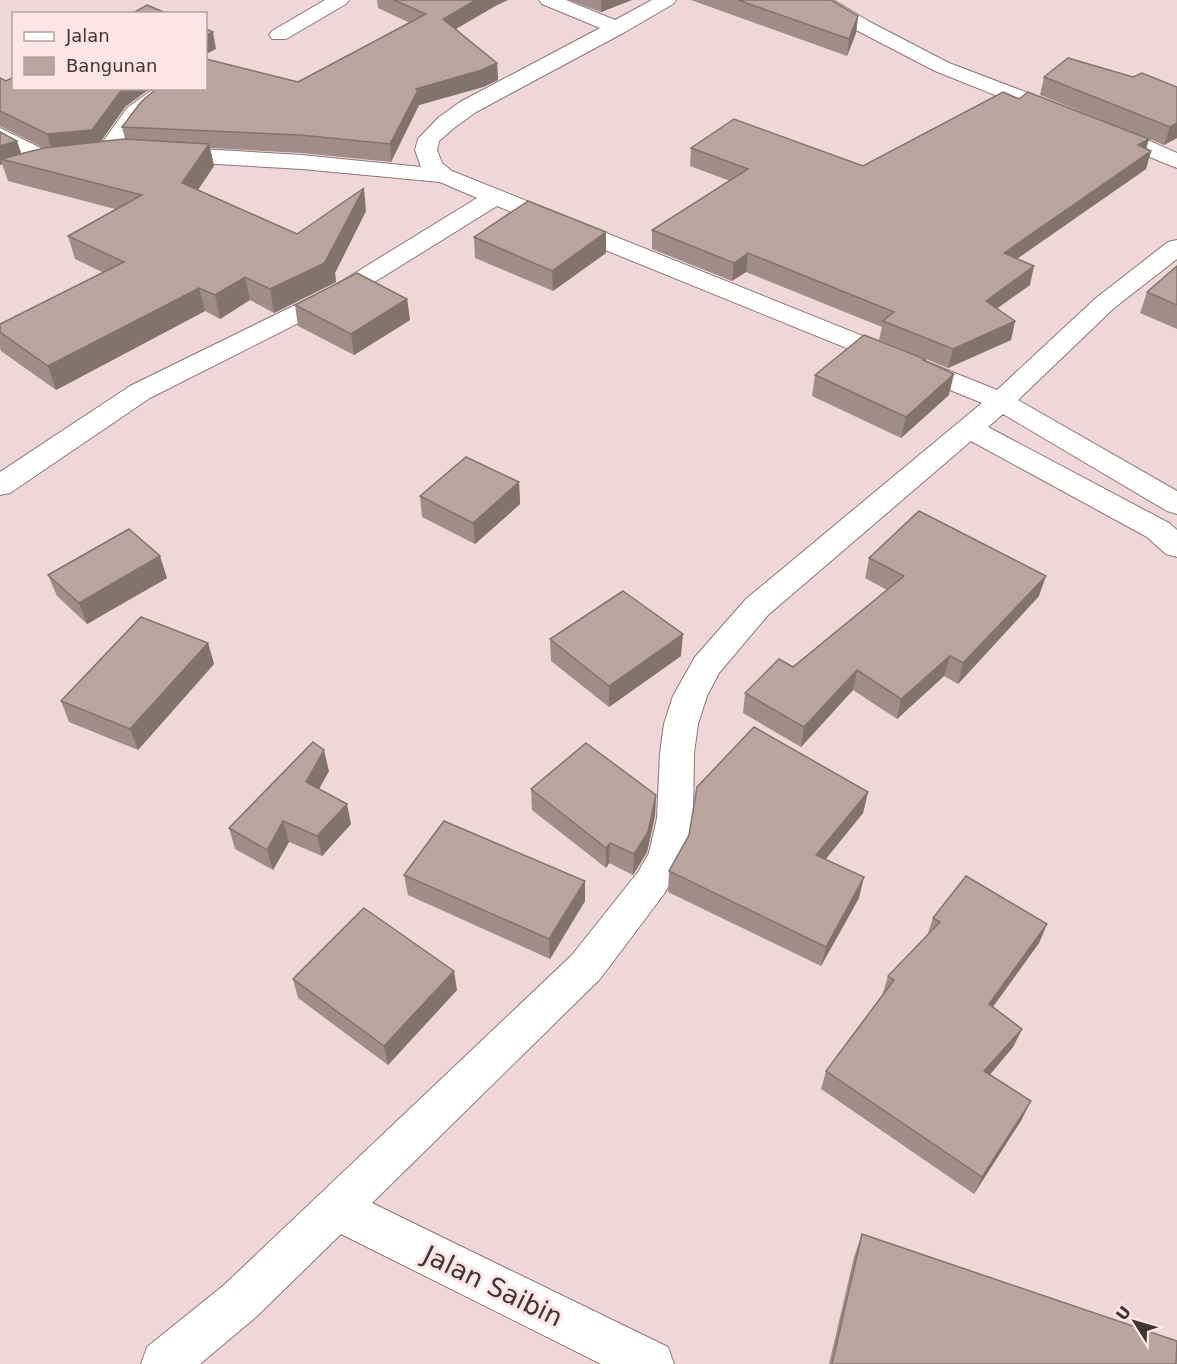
<svg xmlns="http://www.w3.org/2000/svg" width="1177" height="1364" font-family="'DejaVu Sans',sans-serif">
  <style>
    .lines { fill: none; stroke-linecap: round; stroke-linejoin: round }
    .street-casing { stroke: #8c7779; stroke-width: 2 }
    .street { fill: #fff; fill-rule: evenodd }
    .wall { fill: #a08d89 }
    .shaded-wall { fill: #82736f }
    .building { fill: #baa49f; stroke: #82736f; stroke-width: 1.5 }
    .labels { text-anchor: middle; stroke-width: 6; stroke-linejoin: round; paint-order: stroke }
    .near-street-label { font-size: 26px; fill: #3e3536; stroke: #fde4e6 }
  </style>
  <rect width="100%" height="100%" fill="#efd7d9"/>
  <g class="lines">
    <g class="street-casing">
      <g id="street">
        <path d="M325,0H349L346,4L286,39H272L269,35L272,31Z"/>
        <path d="M539,0H566L615,20L652,0H676L673,4L625,32L476,112L454,128L439,141L437,150L442,163L452,171L997,390L1096,298L1168,242L1177,240V259L1114,308L1018,400L1177,491V514L1167,511L1003,414L988,427L1169,523L1177,530V557L1166,554L1147,537L971,441L768,615L719,673L707,696L698,724L694,753L693,818L685,855L664,894L600,979L372,1203L668,1347L674,1364H601L341,1234L256,1317L200,1364H141L147,1347L224,1285L572,955L638,872L649,853L657,818L660,753L664,724L673,696L695,657L746,599L982,403L497,206L352,296L150,398L10,493L0,495V472L130,386L334,286L477,198L440,182L302,169L167,161L159,159L156,154L159,149L167,147L302,155L421,167L415,150L418,139L438,118L460,102L600,28L542,4Z"/>
        <path d="M810,0H833L870,22L949,63L1118,127L1177,153V168L935,71L856,30L813,4Z"/>
        <path d="M155,88H179L143,118L114,158L106,160L98,158L95,153L127,108Z"/>
        <path d="M0,128L57,156L60,161L57,166C38,170 16,153 0,144Z"/>
      </g>
    </g>
    <use href="#street" class="street"/>
  </g>
  <g class="wall">
    <path d="M377,0H508L497,5L455,29L497,63L498,80L483,87L419,105L391,162L302,153L210,148L214,166L198,190L297,234L366,211L335,273L336,282L274,313L250,300L220,319L205,311L56,390L1,351L0,348V324L104,273L75,259L68,236L115,209L8,181L2,164L0,165V132L21,153L44,148L0,126V78L6,81L125,107L101,141L125,139L122,127L298,82L410,23L378,8Z"/>
    <path d="M568,0H632L601,12Z"/>
    <path d="M691,0H831L858,16L856,33L847,56Z"/>
    <path d="M1044,77H1133L1177,87V138L1164,145L1040,95Z"/>
    <path d="M1019,99L1149,139L1146,149L1151,151L1146,169L1017,259L1030,285L997,308L1015,321L1011,340L948,368L879,340L882,327L746,272L732,281L652,249V230L730,181L690,166L691,148L863,166Z"/>
    <path d="M606,232V253L553,291L475,258L474,237Z"/>
    <path d="M1177,266V329L1140,313L1147,292Z"/>
    <path d="M407,299L410,320L354,355L298,326L295,305Z"/>
    <path d="M925,359V361L949,395L901,438L812,396L815,375Z"/>
    <path d="M519,482L520,504L475,544L422,517L420,496Z"/>
    <path d="M869,558L1039,596L958,684L944,676L897,719L853,690L801,747L743,713L745,693L793,667L887,590L865,578Z"/>
    <path d="M48,575L167,578L87,624L57,596Z"/>
    <path d="M550,639L681,656L609,707L551,661Z"/>
    <path d="M208,643L214,664L138,750L69,722L61,701Z"/>
    <path d="M329,771L319,789L351,824L322,856L289,842L273,870L235,849L229,828Z"/>
    <path d="M531,789L656,795L655,816L647,852L633,875L609,863L606,868L532,810Z"/>
    <path d="M868,792L863,813L825,860L859,898L821,966L668,892L669,871Z"/>
    <path d="M404,875L585,881V901L550,959L408,895Z"/>
    <path d="M933,918L1047,924L1039,943L993,1007L1022,1029L1013,1047L990,1075L1022,1119L974,1194L821,1089L826,1071L882,996L888,976L927,936Z"/>
    <path d="M293,979L457,990L388,1065L298,998Z"/>
    <path d="M862,1234L1176,1364H829L854,1257Z"/>
  </g>
  <g class="shaded-wall">
    <path d="M476,0H508L497,5L444,36L443,19Z"/>
    <path d="M601,0H632L601,12Z"/>
    <path d="M858,16L856,33L847,56L849,39Z"/>
    <path d="M213,32L216,49L206,54V36Z"/>
    <path d="M497,63L498,80L483,87L419,105L391,162L390,144L416,89Z"/>
    <path d="M123,88H151L125,107L97,147L52,152L47,134Z"/>
    <path d="M1177,123V138L1164,145L1170,127Z"/>
    <path d="M1149,139L1144,156L1151,151L1146,169L999,271L1004,253L1138,145Z"/>
    <path d="M17,141L23,158L1,159L2,164L0,165V146Z"/>
    <path d="M209,144L214,166L187,206L182,183Z"/>
    <path d="M364,188L366,211L335,273L336,282L274,313L270,289Z"/>
    <path d="M606,232V253L553,291L552,271Z"/>
    <path d="M748,253L746,272L732,281L734,263Z"/>
    <path d="M1034,266L1030,285L981,320L986,301Z"/>
    <path d="M245,277L250,300L220,319L215,295Z"/>
    <path d="M199,288L205,311L56,390L48,366Z"/>
    <path d="M407,299L410,320L354,355L351,334Z"/>
    <path d="M1015,321L1011,340L948,368L953,349Z"/>
    <path d="M954,374L949,395L901,438L906,417Z"/>
    <path d="M519,482L520,504L475,544L473,523Z"/>
    <path d="M160,556L167,578L87,624L79,603Z"/>
    <path d="M1046,576L1039,596L958,684L963,663Z"/>
    <path d="M683,634L681,656L609,707V686Z"/>
    <path d="M208,643L214,664L138,750L130,729Z"/>
    <path d="M950,656L944,676L897,719L901,699Z"/>
    <path d="M857,670L853,690L801,747L804,727Z"/>
    <path d="M324,750L329,771L311,803L306,782Z"/>
    <path d="M868,792L863,813L812,876L816,855Z"/>
    <path d="M656,795L655,816L647,852L633,875L634,854Z"/>
    <path d="M347,804L351,824L322,856L317,836Z"/>
    <path d="M283,821L289,842L273,870L267,850Z"/>
    <path d="M610,843L609,863L606,868V848Z"/>
    <path d="M864,877L859,898L821,966L826,947Z"/>
    <path d="M585,881V901L550,959L549,939Z"/>
    <path d="M1047,924L1039,943L981,1023L989,1004Z"/>
    <path d="M454,971L457,990L388,1065L384,1046Z"/>
    <path d="M1022,1029L1013,1047L976,1090L984,1071Z"/>
    <path d="M1031,1101L1022,1119L974,1194L982,1177Z"/>
  </g>
  <g class="building">
    <path d="M394,0H476L443,19L497,63L482,70L416,89L418,90L390,144L300,135L122,127L141,102L157,88H206V59L298,82L426,14Z"/>
    <path d="M738,0H831L858,16L849,39Z"/>
    <path d="M147,5L168,14H131Z"/>
    <path d="M206,29L213,32L206,36Z"/>
    <path d="M1068,58L1133,77L1142,73L1177,87V123L1170,127L1044,77Z"/>
    <path d="M14,77V88H123L92,130L47,134L0,111V78L6,81Z"/>
    <path d="M1003,92L1019,99L1028,92L1149,139L1138,145L1151,151L1004,253L1034,266L986,301L1015,321L953,349L883,321L894,312L748,253L734,263L652,230L748,169L691,148L734,119L863,166Z"/>
    <path d="M0,132L17,141L0,146Z"/>
    <path d="M124,139L209,144L182,183L297,234L364,188L325,262L333,259L329,261L270,289L245,277L215,295L199,288L48,366L0,332V324L124,262L68,236L142,195L1,159L44,148Z"/>
    <path d="M528,201L606,232L552,271L474,237Z"/>
    <path d="M1177,266V305L1147,292Z"/>
    <path d="M357,273L407,299L351,334L295,305Z"/>
    <path d="M864,335L925,359L923,360L954,374L906,417L815,375Z"/>
    <path d="M466,457L519,482L473,523L420,496Z"/>
    <path d="M919,511L1046,576L963,663L950,656L901,699L857,670L804,727L745,693L779,659L793,667L904,576L869,558Z"/>
    <path d="M129,529L160,556L79,603L48,575Z"/>
    <path d="M623,591L683,634L609,686L550,639Z"/>
    <path d="M141,617L208,643L130,729L61,701Z"/>
    <path d="M754,727L868,792L816,855L864,877L826,947L669,871L689,835L697,787Z"/>
    <path d="M313,742L324,750L306,782L347,804L317,836L283,821L267,850L229,828Z"/>
    <path d="M586,743L656,795L648,832L634,854L610,843L606,848L531,789Z"/>
    <path d="M444,821L585,881L549,939L404,875Z"/>
    <path d="M966,876L1047,924L989,1004L1022,1029L984,1071L1031,1101L982,1177L826,1071L894,980L888,976L940,922L933,918Z"/>
    <path d="M364,908L454,971L384,1046L293,979Z"/>
    <path d="M862,1234L1177,1341L1176,1364H832Z"/>
  </g>
  <g class="labels">
    <g class="near-street-label">
      <text transform="translate(493 1286) rotate(26)" y="9">Jalan Saibin</text>
    </g>
  </g>
  <rect x="12" y="12" width="195" height="78" fill="#fde4e6" stroke="#b19ea0" stroke-width="1.5"/>
  <rect x="24" y="32" width="30" height="9" fill="#ffffff" stroke="#b19ea0" stroke-width="1.5"/>
  <text x="66" y="42" font-size="18" fill="#3e3536">Jalan</text>
  <rect x="24" y="57" width="30" height="18" fill="#baa49f" stroke="#b19ea0" stroke-width="1.5"/>
  <text x="66" y="72" font-size="18" fill="#3e3536">Bangunan</text>
  <g transform="translate(1135 1322) rotate(307)" stroke="#fde4e6" stroke-width="4.5" paint-order="stroke">
  <path d="M0-4.5L10 22L0 15L-10 22Z" fill="#3e3536"/>
  <text y="-9" font-size="16" font-weight="bold" text-anchor="middle" fill="#3e3536">U</text>
  </g>
</svg>
